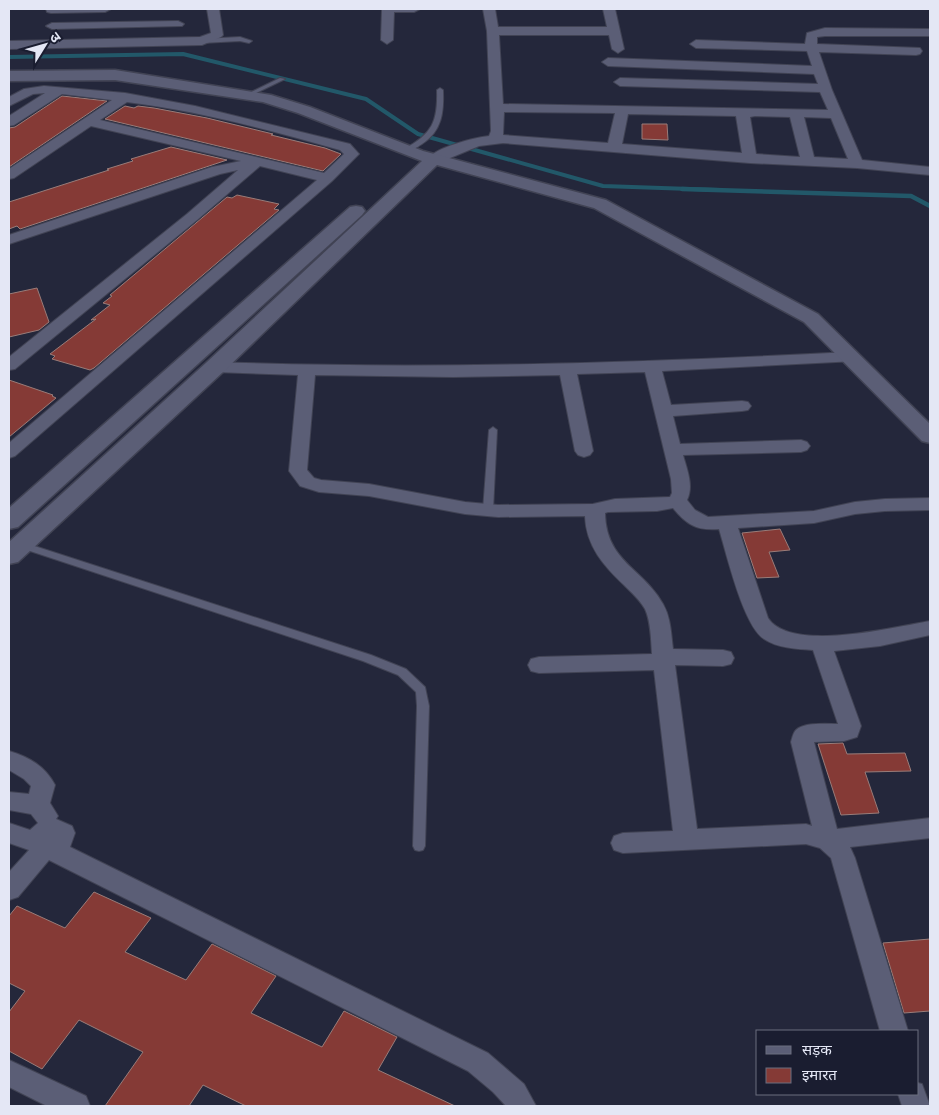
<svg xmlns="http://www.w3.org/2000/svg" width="939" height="1115" font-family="Manrope,'Noto Sans Devanagari',sans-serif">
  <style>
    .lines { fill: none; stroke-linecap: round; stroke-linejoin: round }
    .stream-far1 { stroke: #225869; stroke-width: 4 }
    .stream { stroke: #225869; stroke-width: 4.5 }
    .building { fill: #853a36; stroke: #997c79 }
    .service-casing { stroke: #414354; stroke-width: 2 }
    .minor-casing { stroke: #414354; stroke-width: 2 }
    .tertiary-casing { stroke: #414354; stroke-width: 3 }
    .service { fill: #5b5e76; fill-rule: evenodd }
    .minor { fill: #5b5e76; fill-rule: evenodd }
    .tertiary { fill: #5b5e76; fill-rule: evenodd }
  </style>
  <rect width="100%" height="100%" fill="#24273b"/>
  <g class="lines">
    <path class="stream-far1" d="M9,57L183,54L366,99L418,134L603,186L720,190"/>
    <path class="stream" d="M682,189L911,196L930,206"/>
  </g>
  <g class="building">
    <path d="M62,96L107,101L9,167V128L15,127Z"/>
    <path d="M125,106L134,108L138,106L154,108L207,118L273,134L271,135L325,148L341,154L323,171L105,119Z"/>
    <path d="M642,124H667L668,140L642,139Z"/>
    <path d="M171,147L227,160L20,229L17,226L9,229V202L109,170L107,169L133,161L131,159Z"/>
    <path d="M237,195L279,204L274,209L279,210L94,368L90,370L52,359L55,356L50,354L96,319L91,320L110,305L103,303L112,296L110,295L227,197L232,198Z"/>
    <path d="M37,288L49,322L39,330L9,337V294Z"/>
    <path d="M9,380L53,395L52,396L56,398L9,437Z"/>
    <path d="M780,529L790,550L769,552L779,577L757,578L742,533Z"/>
    <path d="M843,743L847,754L905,753L911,771L865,772L879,813L841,815L818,744Z"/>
    <path d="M94,892L151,918L125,952L186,980L212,944L276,976L251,1013L322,1047L344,1011L397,1037L378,1070L455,1106H246L203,1085L189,1106H105L143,1052L79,1020L42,1069L9,1051V1012L25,991L9,983V916L17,906L65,928Z"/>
    <path d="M930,939V1011L904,1013L883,943Z"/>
  </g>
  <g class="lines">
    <g class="service-casing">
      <g id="service">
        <path d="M240,37L252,41L249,43L240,41L202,43L199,41L202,39Z"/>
        <path d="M280,78L285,79L250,96L245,95Z"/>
        <path d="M440,88L443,90C444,112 442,131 422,144C416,148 410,152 404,151V149C432,134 438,122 437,90Z"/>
        <path d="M493,427L497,430L493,510L488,513L483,510L489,430Z"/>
        <path d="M22,542L371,655L406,669L425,687L429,706L425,846L423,850L419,851L415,850L413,846L417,706L416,692L398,675L363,661L18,547L17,545L18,543Z"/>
      </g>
    </g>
    <g class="minor-casing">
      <g id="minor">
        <path d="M46,9H111L105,12L51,13L47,12Z"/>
        <path d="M207,9H219L223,35L221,37L202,45L9,49V41L200,37L211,33Z"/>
        <path d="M382,9H420L414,12H394L393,40L387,44L381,40Z"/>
        <path d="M483,9H495L498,27H607L603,9H615L624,49L618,53L612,49L609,35H499L503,104L828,110L820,92L620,86L614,82L620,78L818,84L814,74L608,66L602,62L608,58L812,66L807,51L696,48L690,44L696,40L805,44L807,33L825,28L930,29V36H825L817,37V44L920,48L922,51L920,54L916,55L819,52L832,90L862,160L930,167V175L857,168L750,163L503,143L479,146L438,163H428L426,160C436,147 473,138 489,136L491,131L487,31ZM504,112L615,113L608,143L503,135ZM628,114L736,116L742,153L622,144ZM755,116L790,117L800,157L756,154L750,117ZM804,117L831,118L848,159L814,157Z"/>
        <path d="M178,21L184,24L182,26L52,29L46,26L52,23Z"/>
        <path d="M44,86L125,93L195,106L350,144L359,154L332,181L15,456L9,458V443L317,180L260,166L197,220L15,369L9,370V357L187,214L238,170L220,174L9,244V235L212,167L241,161L91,126L14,178L9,179V169L112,100L62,94L14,125L9,126V116L45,93L33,94L9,106V97L24,89ZM127,102C199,111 270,130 340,150L344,154L324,173L100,120Z"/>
        <path d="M850,352L856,353L858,357L856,361L662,371L671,405L742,401L748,402L751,406L748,410L742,411L673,416L680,444L801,440L807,442L810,446L807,450L801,452L683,455C687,470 694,486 687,500L695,510L708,517L814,511L855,502L885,499L930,498V510L885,511L855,514L814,523L738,528L768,618C791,653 895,627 930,621V635L880,646L834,651L861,726L857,737L844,741L814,742L837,829L930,818V838L850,847L855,858L908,1031H880L831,858L820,848L806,844L623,853L614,850L611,843L614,836L623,833L673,831L654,670L539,673L531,671L528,665L531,659L539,657L652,654C651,640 651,622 645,609C640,600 631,592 624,585C604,566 586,546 585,516L498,517L465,514L369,496L319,492L300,486L289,471L298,375L215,372L209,371L207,367L209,363L215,362C427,370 638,363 850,352ZM645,372L671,479L672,493L670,497L615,499L593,504L498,505L465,502L369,484L321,480L314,478L307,470L315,375L453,377L560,375L575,451L578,455L584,457L590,455L593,451L577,374ZM673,508C687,525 697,531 719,529C727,555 743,625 764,639C777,648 797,649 813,650L838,724C827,724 804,722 796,730C793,733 792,739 791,742L812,826L806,824L697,829L675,665L723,666L731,664L734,658L731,652L723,650L673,649C671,634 671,618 663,604C643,568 606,562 605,513L608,512L657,511Z"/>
        <path d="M9,751C29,757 45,766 55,785L50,803L58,816L56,819L72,826L75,833L70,847L488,1053L524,1084L536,1106H506L493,1092L468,1071L49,860L18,897L9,900V872L29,850L9,843V823L30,830L38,823L31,814L9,810V792L29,794L31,786L24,779L9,770Z"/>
        <path d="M9,1060L86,1096L90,1106H47L9,1087Z"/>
        <path d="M918,1083L922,1084L930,1106H902L898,1094H918Z"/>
      </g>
    </g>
    <g class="tertiary-casing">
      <g id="tertiary">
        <path d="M115,70L271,95L310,107L423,151L606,200L818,314L930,424V443L922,441L804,322L594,208L437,165L223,372L18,562L9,564V542L207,362L422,161L298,113L263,102L115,80L9,81V71Z"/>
        <path d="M356,206L362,207L365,211L362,215L18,527L9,529V508L350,207Z"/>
      </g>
    </g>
    <use href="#service" class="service"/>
    <use href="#minor" class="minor"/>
    <use href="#tertiary" class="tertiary"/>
  </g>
  <rect width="939" height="1115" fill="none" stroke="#e4e7f5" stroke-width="20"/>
  <rect x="756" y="1030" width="162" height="65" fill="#1a1d30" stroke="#6b6e7f"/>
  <rect x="766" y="1046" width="25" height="8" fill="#5b5e76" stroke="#6b6e7f"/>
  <text x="802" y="1055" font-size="15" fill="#e4e7f5">सड़क</text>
  <rect x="766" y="1068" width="25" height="15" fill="#853a36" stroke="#6b6e7f"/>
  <text x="802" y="1080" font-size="15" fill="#e4e7f5">इमारत</text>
  <g transform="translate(45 45) rotate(53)" stroke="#1a1d30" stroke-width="4" paint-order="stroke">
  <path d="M0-4L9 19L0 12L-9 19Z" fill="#e4e7f5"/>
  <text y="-8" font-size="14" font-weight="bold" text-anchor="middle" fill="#e4e7f5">उ</text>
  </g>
</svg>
